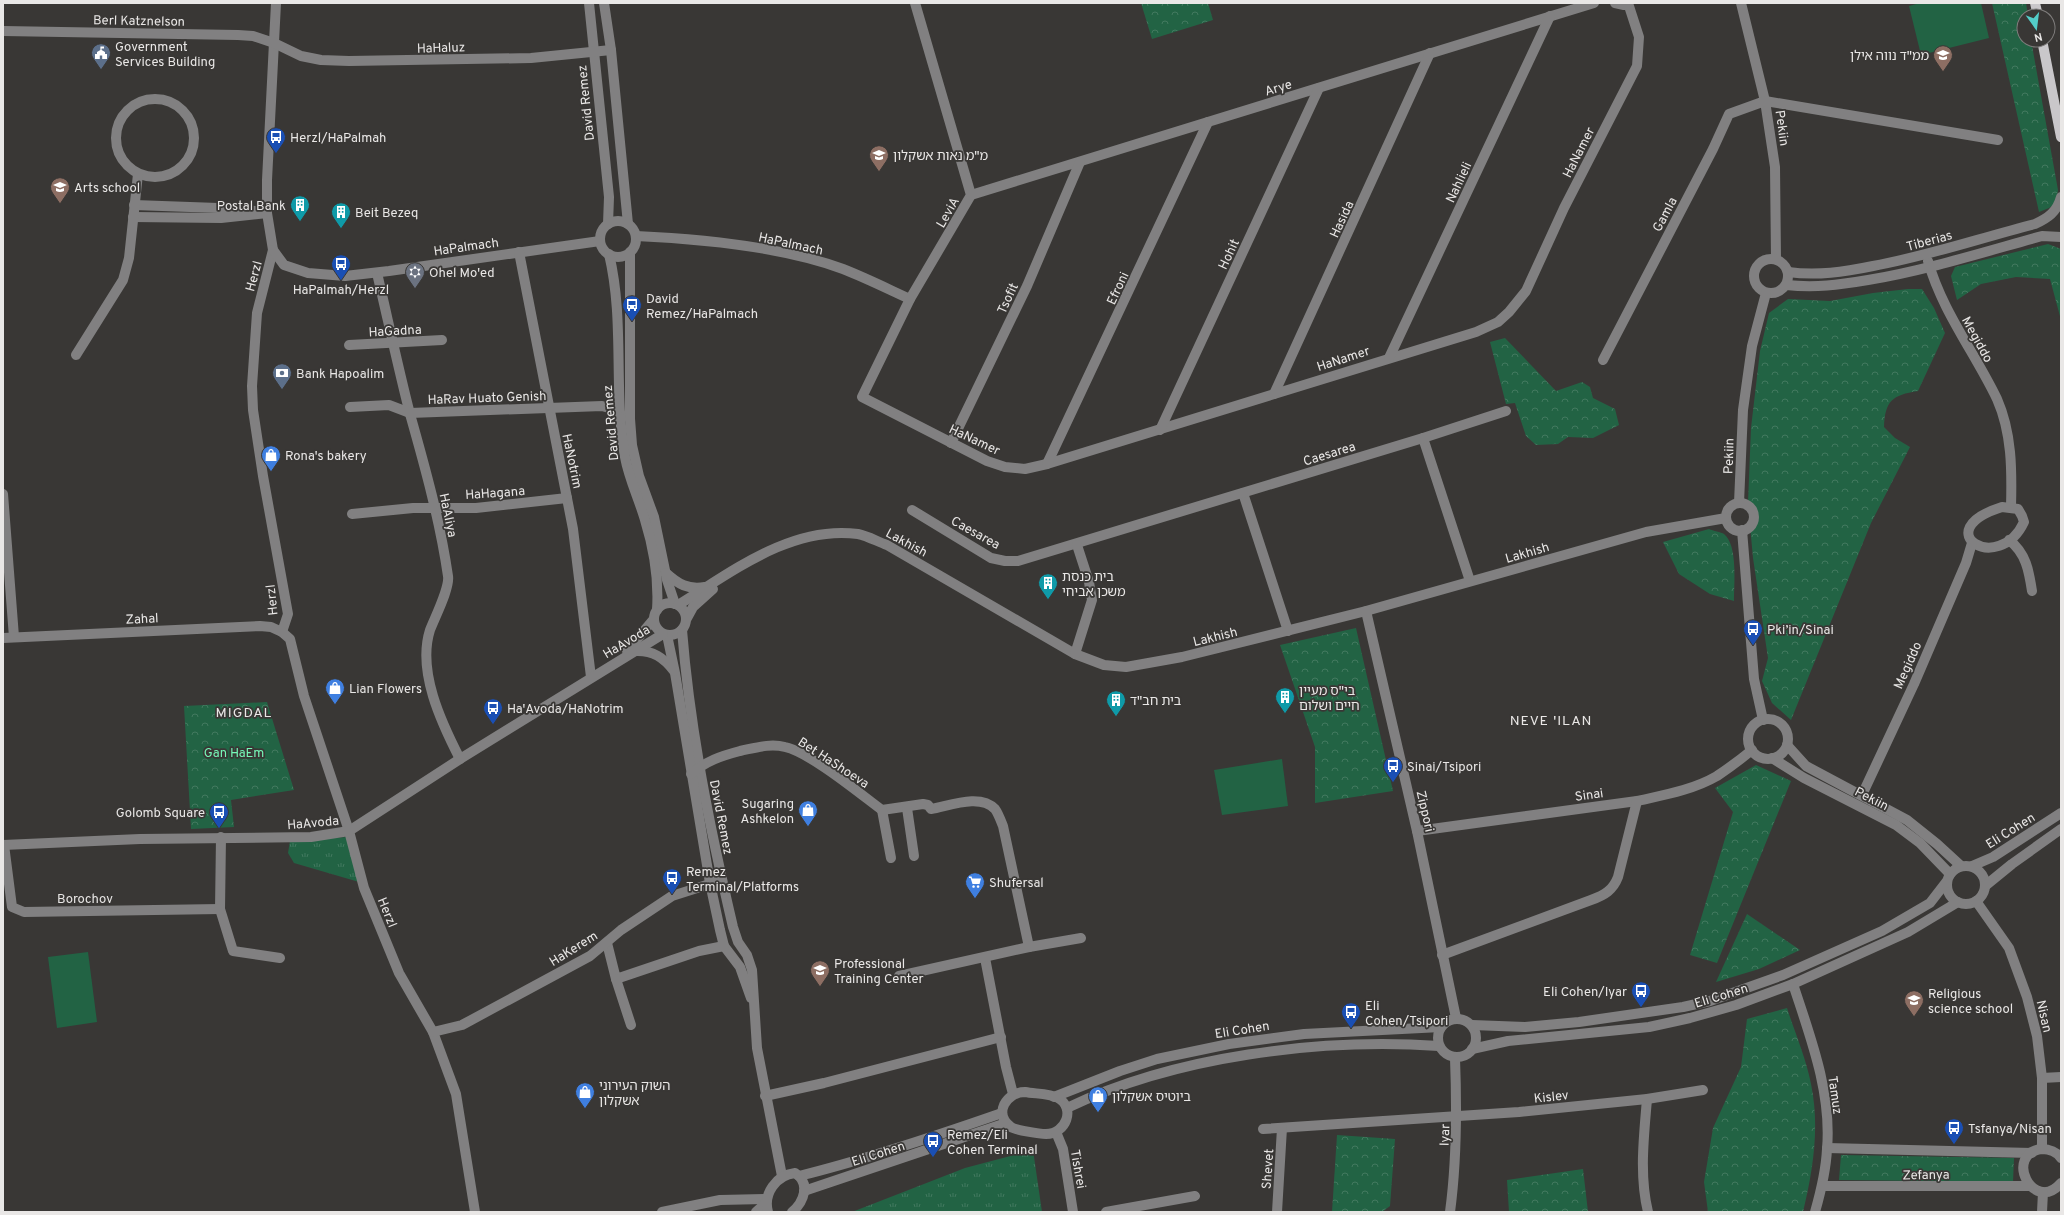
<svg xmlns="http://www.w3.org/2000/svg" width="2064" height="1215" font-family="Overpass,'Noto Sans Hebrew',sans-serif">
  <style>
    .grass { fill: url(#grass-tufts) }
    .park { fill: url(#park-crowns) }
    .pitch { fill: #226344 }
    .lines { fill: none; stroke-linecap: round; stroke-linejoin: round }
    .minor { stroke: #818081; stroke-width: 10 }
    .major { stroke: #c9c7ca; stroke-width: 10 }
    .labels { text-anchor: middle; stroke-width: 3.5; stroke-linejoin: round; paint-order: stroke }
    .street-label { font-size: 13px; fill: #e9e7e6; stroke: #393735 }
    .poi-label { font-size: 13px; fill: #e9e7e6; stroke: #393735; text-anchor: start }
    .park-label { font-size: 13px; fill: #76f9b8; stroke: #393735 }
    .neighbourhood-label { font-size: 14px; letter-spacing: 1px; fill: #e9e7e6; stroke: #393735 }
  </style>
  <defs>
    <pattern id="grass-tufts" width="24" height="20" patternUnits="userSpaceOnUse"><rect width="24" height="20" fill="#226344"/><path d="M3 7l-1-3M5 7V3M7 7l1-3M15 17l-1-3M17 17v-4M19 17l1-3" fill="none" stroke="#42795f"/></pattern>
    <pattern id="park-crowns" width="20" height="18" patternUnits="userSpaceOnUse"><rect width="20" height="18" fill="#226344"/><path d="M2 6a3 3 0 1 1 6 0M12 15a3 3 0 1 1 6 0" fill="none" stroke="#42795f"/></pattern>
  </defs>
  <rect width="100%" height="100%" fill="#393735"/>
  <g class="grass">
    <path d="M347,837L359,882L294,863L288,853L290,841Z"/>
    <path d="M1033,1150L1042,1212H852L965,1168Z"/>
  </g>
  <g class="park">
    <path d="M1141,3H1208L1213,20L1152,39Z"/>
    <path d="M1992,3H2026L2028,16H2024V40H2031L2058,190L2056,203L2049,208L2039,212Z"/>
    <path d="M2048,244L2061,249V320L2050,279L2016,277L1981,284L1957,300L1951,276L1955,267Z"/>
    <path d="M1908,289H1922L1934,308L1945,333L1918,391C1892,395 1885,401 1884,427L1895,438L1910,447L1871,523L1791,720L1772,703L1762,681L1768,658L1753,558L1748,503L1751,428L1760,351L1769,313L1788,299L1830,301L1873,293Z"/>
    <path d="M1505,338L1556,391L1582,382L1590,387L1593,398L1615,409L1619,425L1593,438L1568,437L1558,444L1536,445L1526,436L1515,403L1506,404L1490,342Z"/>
    <path d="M1709,529C1713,531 1721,532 1724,534C1738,545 1734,585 1734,601L1710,594L1679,574L1663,542Z"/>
    <path d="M1356,628L1393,791L1315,803V747L1280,645Z"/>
    <path d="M267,702L294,790L231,800L234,827L191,829L184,706Z"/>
    <path d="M1756,765L1791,781L1717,963L1690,955L1733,812L1715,788Z"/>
    <path d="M1747,914L1800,950L1759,969L1716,982Z"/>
    <path d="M1787,1008C1795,1033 1806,1058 1811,1084C1820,1127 1813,1170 1803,1212H1708L1704,1182L1713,1128L1741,1067L1747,1019Z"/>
    <path d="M1337,1135L1395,1139L1390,1206L1382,1212H1332Z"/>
    <path d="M1841,1155L2014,1158L2013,1182L1839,1180Z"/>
    <path d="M1583,1169L1588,1212H1509L1507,1180Z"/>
  </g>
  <g class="pitch">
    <path d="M1920,3H1981L1989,38L1921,55L1909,6Z"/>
    <path d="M1282,759L1288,806L1222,815L1214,770Z"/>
    <path d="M88,952L97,1022L57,1028L48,957Z"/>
  </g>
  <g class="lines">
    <g class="minor">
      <path d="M276,3L267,180V213L273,250L257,313L252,386L253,410L263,476L288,614L282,632"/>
      <path d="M589,3L609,197L608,224"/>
      <path d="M604,3L611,50L628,224"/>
      <path d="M915,3L971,195L910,299L862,397L987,461L1005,467L1025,469L1047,464L1476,332L1498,322L1509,312L1526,291L1564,208L1637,66L1639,37L1628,3"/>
      <path d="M1615,3L1624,5L1628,3"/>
      <path d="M1741,3L1765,101L1775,167L1776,259"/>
      <path d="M3,31L238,35L253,36L274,43L301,56L321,60L349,61L531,58L611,50"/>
      <circle cx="155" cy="138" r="39"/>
      <path d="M971,195L1594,3"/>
      <path d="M134,205L218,208L255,211"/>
      <path d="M133,217L221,218L267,213"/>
      <circle cx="618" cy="239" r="18"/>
      <path d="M636,236C702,239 781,246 843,269C866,278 888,289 910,299"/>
      <path d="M273,250L284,265L308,273L345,276L389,271L600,241"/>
      <path d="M519,252L573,529L591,677"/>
      <path d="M630,252V419L632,445L639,476L654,517L667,580L675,604"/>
      <path d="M609,254C625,321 613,390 625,457C629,479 639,499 645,520C654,549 659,579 657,610"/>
      <circle cx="1771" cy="276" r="17"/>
      <path d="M1928,261C1942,311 1975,353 1997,399C2012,433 2012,470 2011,507"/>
      <path d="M1788,272C1817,276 1844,272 1873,266C1928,256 1980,238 2035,224C2048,218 2057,212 2061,197"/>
      <path d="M377,273C388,320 398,367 410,414C425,467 440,521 448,576C450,588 435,617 430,630C417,671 441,722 460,759"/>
      <path d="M1786,285C1816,288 1838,285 1868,280C1927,270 1984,252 2042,236L2061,237"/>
      <path d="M349,345L442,340"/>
      <path d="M76,355L123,280L129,258L138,174"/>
      <path d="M1389,358L1550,16"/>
      <path d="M1603,360L1713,149L1729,114L1765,101L1998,140"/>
      <path d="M1274,394L1430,53"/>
      <path d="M350,407L389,405L410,413L602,406L609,408L621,419"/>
      <path d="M1160,430L1319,88"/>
      <path d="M1423,438L1470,581"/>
      <path d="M951,443L1027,286L1080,162"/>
      <path d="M1047,464L1208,122"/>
      <path d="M1243,493L1288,631"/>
      <path d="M3,494L14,637"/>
      <path d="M1739,503L1743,410L1752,346L1766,293"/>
      <circle cx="1740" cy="517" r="14"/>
      <path d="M2002,507L2018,509L2022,516L2024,522C1999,576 1926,531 2002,507Z"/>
      <path d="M912,510L991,558L1005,561H1018L1423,438L1506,411"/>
      <path d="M352,514L413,508H476L567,498"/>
      <path d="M1742,530L1754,679L1763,720"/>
      <path d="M2009,540C2026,553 2029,571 2032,591"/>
      <path d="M666,573C678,584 688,590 705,587"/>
      <circle cx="670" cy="619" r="16"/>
      <path d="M678,605C732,572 791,525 858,534C868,536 878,542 887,545L1075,654L1104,665L1126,667L1182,657L1366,611L1646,532L1726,518"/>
      <path d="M1366,611L1417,831L1456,1018"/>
      <path d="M687,618L693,607L713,589"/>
      <path d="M682,630C690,731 710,829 733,927L738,942L747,955L752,970L757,1048L782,1176"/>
      <path d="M667,635L675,673L710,883L720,930L724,946L740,967L751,998"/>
      <path d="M3,638L260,626L271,627L282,632L290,639L304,696L349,831L364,888L399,973L433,1032L456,1094L475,1212"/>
      <path d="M627,651L654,619"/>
      <path d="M635,651C653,650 664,658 674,671"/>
      <path d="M1075,654L1092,600L1089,582L1077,545"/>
      <circle cx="1768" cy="739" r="20"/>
      <path d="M1787,745L1806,766L1907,820L1937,844L1961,866"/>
      <path d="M1772,758L1804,778L1896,825L1920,843L1950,874"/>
      <path d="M691,774C706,761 721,756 740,751C755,748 770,743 785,747C811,753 859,793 882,810L923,804L928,805L931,809C949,806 980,793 995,809C998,813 1001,821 1003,826L1029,947"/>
      <path d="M1862,795L1914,684L1966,563L1972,543"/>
      <path d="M907,808L914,856"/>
      <path d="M882,810L891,858"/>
      <path d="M1417,831L1637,801C1664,795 1693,790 1717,776C1729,768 1741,759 1752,750"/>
      <path d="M221,837L220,909L233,951L280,958"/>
      <path d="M3,845L140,839L311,837L349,831L460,759L663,634"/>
      <path d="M4,845L12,907L24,912L220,909"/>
      <path d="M1972,866L1993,857L2061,813"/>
      <circle cx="1966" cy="885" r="19"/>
      <path d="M1985,886L2012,864L2061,829"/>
      <path d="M1976,901L2009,948L2027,997L2037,1036L2042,1078V1149"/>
      <path d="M607,943L616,979L699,951L724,946"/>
      <path d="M1442,955L1591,900C1605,895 1613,890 1618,877L1637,801"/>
      <path d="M985,958L1006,1067L1013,1094"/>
      <path d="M899,976L1029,947L1081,938"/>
      <path d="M616,979L631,1025"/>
      <path d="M1793,984C1810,1036 1832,1093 1827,1149C1826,1170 1821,1191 1815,1212"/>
      <circle cx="1457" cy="1038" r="19"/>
      <path d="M1472,1025L1525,1027L1579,1022L1683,1007L1710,1001L1783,975L1882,931L1930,903L1947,881"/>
      <path d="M433,1032L462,1025L590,956L621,930L672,896L716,882"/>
      <path d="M1472,1049L1508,1041L1649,1027L1690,1018L1736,1005L1793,984L1908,932L1958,902"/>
      <path d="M2042,1078L2061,1077"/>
      <path d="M1025,1092C1035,1094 1049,1093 1058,1098C1076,1108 1066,1134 1046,1134C1040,1134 1015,1130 1011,1127C993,1114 1006,1092 1025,1092Z"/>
      <path d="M765,1096L824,1083L1001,1037"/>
      <path d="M1054,1097L1120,1071L1157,1059L1229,1044L1304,1034L1441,1027"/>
      <path d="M1647,1099C1644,1136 1639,1175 1648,1212"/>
      <path d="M1067,1108C1175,1056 1319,1038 1439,1046"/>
      <path d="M1263,1129L1519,1112L1647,1099L1703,1090"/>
      <path d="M1056,1132L1063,1149L1073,1212"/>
      <path d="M1827,1148L2032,1153"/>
      <path d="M2061,1158C2057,1152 2049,1149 2042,1149C2003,1153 2033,1215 2061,1183"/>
      <path d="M799,1176C868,1159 936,1136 1002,1113"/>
      <path d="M1822,1186H2030"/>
      <path d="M804,1191L1006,1123"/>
      <path d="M662,1212L720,1200L767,1199"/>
      <path d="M756,1212L766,1203"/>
      <path d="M768,1212C763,1194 776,1175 795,1173C811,1183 804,1202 792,1212"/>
      <path d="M1106,1212L1195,1196"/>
      <path d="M1277,1212L1282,1128"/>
      <path d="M1450,1212C1457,1160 1457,1110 1455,1058"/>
      <path d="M2042,1212L2043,1192"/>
    </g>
    <g class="major">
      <path d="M2035,3L2038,16"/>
      <path d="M2042,40L2061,137"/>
    </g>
  </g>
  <defs>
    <g id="civic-pin" transform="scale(1)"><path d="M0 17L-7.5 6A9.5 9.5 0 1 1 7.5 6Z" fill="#5c6f8a" stroke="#393735"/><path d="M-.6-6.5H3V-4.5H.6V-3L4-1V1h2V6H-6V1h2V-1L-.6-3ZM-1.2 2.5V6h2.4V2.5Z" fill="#fff"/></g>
    <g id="school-pin" transform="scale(1)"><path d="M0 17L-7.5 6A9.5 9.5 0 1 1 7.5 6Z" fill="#8d6e63" stroke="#393735"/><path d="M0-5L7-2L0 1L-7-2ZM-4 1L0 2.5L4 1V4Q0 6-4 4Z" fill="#fff"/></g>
    <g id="bus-pin" transform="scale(1)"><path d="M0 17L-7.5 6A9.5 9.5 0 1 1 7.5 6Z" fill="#1a4fb4" stroke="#393735"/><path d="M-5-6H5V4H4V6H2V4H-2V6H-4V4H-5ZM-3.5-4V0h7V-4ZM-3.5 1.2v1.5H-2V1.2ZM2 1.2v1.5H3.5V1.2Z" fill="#fff"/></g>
    <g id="building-pin" transform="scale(1)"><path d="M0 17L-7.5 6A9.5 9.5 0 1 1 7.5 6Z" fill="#0f9aa8" stroke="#393735"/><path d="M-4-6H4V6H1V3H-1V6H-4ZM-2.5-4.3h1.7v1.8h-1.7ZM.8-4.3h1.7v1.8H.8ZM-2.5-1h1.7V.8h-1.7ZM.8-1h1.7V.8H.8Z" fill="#fff"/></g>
    <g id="synagogue-pin" transform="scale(1)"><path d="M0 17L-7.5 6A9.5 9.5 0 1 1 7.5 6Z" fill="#6b7280" stroke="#393735"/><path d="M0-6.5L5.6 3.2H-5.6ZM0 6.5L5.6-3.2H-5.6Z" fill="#fff"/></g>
    <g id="bank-pin" transform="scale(1)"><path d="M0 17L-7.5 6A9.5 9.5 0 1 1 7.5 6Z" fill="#5c6f8a" stroke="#393735"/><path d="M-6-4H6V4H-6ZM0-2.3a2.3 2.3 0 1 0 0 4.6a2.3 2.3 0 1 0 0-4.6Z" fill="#fff"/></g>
    <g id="shop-pin" transform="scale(1)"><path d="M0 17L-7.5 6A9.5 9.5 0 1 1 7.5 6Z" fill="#3f7fe0" stroke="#393735"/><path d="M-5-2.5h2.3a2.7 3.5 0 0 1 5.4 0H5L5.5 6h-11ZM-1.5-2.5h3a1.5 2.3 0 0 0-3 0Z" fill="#fff"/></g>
    <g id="supermarket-pin" transform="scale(1)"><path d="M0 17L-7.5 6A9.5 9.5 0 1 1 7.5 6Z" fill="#3f7fe0" stroke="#393735"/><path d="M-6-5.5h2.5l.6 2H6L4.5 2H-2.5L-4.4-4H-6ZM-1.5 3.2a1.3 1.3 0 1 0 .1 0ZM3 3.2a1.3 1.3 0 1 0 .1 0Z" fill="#fff"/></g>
    <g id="university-pin" transform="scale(1)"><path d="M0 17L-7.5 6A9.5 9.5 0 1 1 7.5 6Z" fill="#8d6e63" stroke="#393735"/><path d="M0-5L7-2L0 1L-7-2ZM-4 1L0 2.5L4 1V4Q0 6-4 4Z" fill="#fff"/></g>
  </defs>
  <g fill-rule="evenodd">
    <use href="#civic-pin" x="101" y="53"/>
    <use href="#school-pin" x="1943" y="55"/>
    <use href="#bus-pin" x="276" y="137"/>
    <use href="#school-pin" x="879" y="155"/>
    <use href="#school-pin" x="60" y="187"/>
    <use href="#building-pin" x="300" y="205"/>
    <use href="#building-pin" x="341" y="212"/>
    <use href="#bus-pin" x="341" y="264"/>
    <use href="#synagogue-pin" x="415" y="272"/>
    <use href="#bus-pin" x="632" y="305"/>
    <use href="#bank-pin" x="282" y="373"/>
    <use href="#shop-pin" x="271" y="455"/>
    <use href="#building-pin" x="1048" y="583"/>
    <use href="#bus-pin" x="1753" y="629"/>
    <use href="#shop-pin" x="335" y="688"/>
    <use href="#building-pin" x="1285" y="697"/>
    <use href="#building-pin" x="1116" y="700"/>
    <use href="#bus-pin" x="493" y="708"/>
    <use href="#bus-pin" x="1393" y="766"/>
    <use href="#shop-pin" x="808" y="810"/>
    <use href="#bus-pin" x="219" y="812"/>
    <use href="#bus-pin" x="672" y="878"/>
    <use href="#supermarket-pin" x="975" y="882"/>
    <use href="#university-pin" x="820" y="970"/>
    <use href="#bus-pin" x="1641" y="991"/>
    <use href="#school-pin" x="1914" y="1000"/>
    <use href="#bus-pin" x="1351" y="1012"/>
    <use href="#shop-pin" x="585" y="1092"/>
    <use href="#shop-pin" x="1098" y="1096"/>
    <use href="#bus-pin" x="1954" y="1128"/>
    <use href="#bus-pin" x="933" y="1141"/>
  </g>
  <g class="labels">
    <g class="street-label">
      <text transform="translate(139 20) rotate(1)" y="5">Berl Katznelson</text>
      <text transform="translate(441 47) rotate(-2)" y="5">HaHaluz</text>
      <text transform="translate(1278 87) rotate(-17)" y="5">Arye</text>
      <text transform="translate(585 103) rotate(-96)" y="5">David Remez</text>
      <text transform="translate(1783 128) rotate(82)" y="5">Pekiin</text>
      <text transform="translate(1578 152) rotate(-63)" y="5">HaNamer</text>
      <text transform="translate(1458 182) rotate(-65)" y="5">Nahlieli</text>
      <text transform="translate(947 212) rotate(-60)" y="5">LeviA</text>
      <text transform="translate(1664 214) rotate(-62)" y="5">Gamla</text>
      <text transform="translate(1341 219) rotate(-65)" y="5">Hasida</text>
      <text transform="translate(1929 240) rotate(-15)" y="5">Tiberias</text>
      <text transform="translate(791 243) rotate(12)" y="5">HaPalmach</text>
      <text transform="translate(466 246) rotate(-8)" y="5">HaPalmach</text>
      <text transform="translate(1228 254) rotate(-65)" y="5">Hohit</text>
      <text transform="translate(253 276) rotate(-75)" y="5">Herzl</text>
      <text transform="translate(1117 288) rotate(-65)" y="5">Efroni</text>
      <text transform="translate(1007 298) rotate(-65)" y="5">Tsofit</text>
      <text transform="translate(395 330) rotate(-3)" y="5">HaGadna</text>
      <text transform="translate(1978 339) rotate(61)" y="5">Megiddo</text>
      <text transform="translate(1343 358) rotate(-18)" y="5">HaNamer</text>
      <text transform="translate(487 397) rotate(-2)" y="5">HaRav Huato Genish</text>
      <text transform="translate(610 423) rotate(-95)" y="5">David Remez</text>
      <text transform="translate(975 439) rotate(25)" y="5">HaNamer</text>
      <text transform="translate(1329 453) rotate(-17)" y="5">Caesarea</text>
      <text transform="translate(1728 456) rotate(-88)" y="5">Pekiin</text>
      <text transform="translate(573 461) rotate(78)" y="5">HaNotrim</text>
      <text transform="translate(495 492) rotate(-4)" y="5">HaHagana</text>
      <text transform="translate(449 515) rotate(78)" y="5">HaAliya</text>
      <text transform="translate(976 532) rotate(29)" y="5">Caesarea</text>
      <text transform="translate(907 542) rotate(28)" y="5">Lakhish</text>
      <text transform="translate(1527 552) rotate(-16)" y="5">Lakhish</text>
      <text transform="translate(271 600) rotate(-96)" y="5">Herzl</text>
      <text transform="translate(142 618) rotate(-3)" y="5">Zahal</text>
      <text transform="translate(1215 636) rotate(-14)" y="5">Lakhish</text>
      <text transform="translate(626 641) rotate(-31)" y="5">HaAvoda</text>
      <text transform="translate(1907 665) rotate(-66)" y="5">Megiddo</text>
      <text transform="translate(834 762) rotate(33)" y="5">Bet HaShoeva</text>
      <text transform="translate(1589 794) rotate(-8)" y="5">Sinai</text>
      <text transform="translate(1872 798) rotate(27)" y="5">Pekiin</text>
      <text transform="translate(1426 811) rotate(77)" y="5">Zippori</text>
      <text transform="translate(722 817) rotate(79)" y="5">David Remez</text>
      <text transform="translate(313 822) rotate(-5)" y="5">HaAvoda</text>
      <text transform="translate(2010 830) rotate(-32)" y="5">Eli Cohen</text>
      <text x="85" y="903">Borochov</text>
      <text transform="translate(388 912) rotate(68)" y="5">Herzl</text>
      <text transform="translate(573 948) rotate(-32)" y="5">HaKerem</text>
      <text transform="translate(1721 995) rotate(-17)" y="5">Eli Cohen</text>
      <text transform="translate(2045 1016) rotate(77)" y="5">Nisan</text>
      <text transform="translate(1242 1029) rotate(-9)" y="5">Eli Cohen</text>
      <text transform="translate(1836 1095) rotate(82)" y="5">Tamuz</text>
      <text transform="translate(1551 1096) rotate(-6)" y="5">Kislev</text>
      <text transform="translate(1444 1135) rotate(-88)" y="5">Iyar</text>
      <text transform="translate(878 1153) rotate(-18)" y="5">Eli Cohen</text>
      <text transform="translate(1079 1169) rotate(80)" y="5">Tishrei</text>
      <text transform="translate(1267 1169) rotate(-86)" y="5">Shevet</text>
      <text transform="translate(1926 1174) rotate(-1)" y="5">Zefanya</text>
    </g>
    <g class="poi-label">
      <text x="115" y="51">Government<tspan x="115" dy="15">Services Building</tspan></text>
      <text x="1929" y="60" text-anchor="end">ממ"ד נווה אילן</text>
      <text x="290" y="142">Herzl/HaPalmah</text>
      <text x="893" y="160">מ"מ נאות אשקלון</text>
      <text x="74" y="192">Arts school</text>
      <text x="286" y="210" text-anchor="end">Postal Bank</text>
      <text x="355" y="217">Beit Bezeq</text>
      <text x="429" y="277">Ohel Mo'ed</text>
      <text x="341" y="294" text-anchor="middle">HaPalmah/Herzl</text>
      <text x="646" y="303">David<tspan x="646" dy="15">Remez/HaPalmach</tspan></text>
      <text x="296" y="378">Bank Hapoalim</text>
      <text x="285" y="460">Rona's bakery</text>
      <text x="1062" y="581">בית כנסת<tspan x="1062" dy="15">משכן אביחי</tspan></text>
      <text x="1767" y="634">Pki’in/Sinai</text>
      <text x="349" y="693">Lian Flowers</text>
      <text x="1299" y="695">בי"ס מעיין<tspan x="1299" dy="15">חיים ושלום</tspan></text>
      <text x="1130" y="705">בית חב"ד</text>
      <text x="507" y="713">Ha'Avoda/HaNotrim</text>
      <text x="1407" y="771">Sinai/Tsipori</text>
      <text x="794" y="808" text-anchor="end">Sugaring<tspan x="794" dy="15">Ashkelon</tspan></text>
      <text x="205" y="817" text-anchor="end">Golomb Square</text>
      <text x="686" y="876">Remez<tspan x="686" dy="15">Terminal/Platforms</tspan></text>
      <text x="989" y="887">Shufersal</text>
      <text x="834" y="968">Professional<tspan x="834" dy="15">Training Center</tspan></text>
      <text x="1627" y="996" text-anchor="end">Eli Cohen/Iyar</text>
      <text x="1928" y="998">Religious<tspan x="1928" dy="15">science school</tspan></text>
      <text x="1365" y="1010">Eli<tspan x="1365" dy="15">Cohen/Tsipori</tspan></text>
      <text x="599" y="1090">השוק העירוני<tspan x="599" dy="15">אשקלון</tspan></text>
      <text x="1112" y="1101">ביוטיס אשקלון</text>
      <text x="1968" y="1133">Tsfanya/Nisan</text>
      <text x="947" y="1139">Remez/Eli<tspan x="947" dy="15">Cohen Terminal</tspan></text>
    </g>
    <g class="park-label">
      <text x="234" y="757">Gan HaEm</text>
    </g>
    <g class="neighbourhood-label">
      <text x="244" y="717">MIGDAL</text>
      <text x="1551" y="725">NEVE 'ILAN</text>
    </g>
  </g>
  <rect width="2064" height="1215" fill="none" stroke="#e9e7e6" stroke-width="8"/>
  <g transform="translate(2036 28) rotate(166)"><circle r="19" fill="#393735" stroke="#7f7d7c"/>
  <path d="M0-3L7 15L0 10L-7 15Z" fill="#53cdc9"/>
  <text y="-6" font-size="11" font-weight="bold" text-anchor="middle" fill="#e9e7e6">N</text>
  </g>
</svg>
